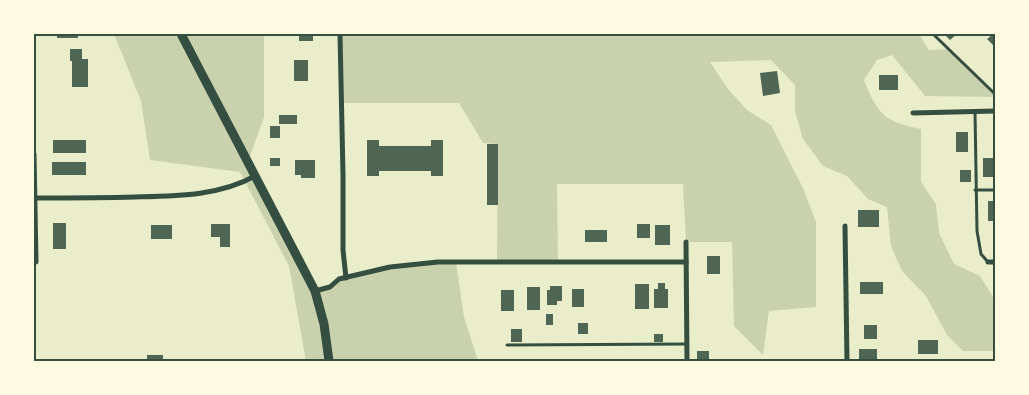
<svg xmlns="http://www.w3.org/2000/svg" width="1029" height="395" font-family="Georgia,serif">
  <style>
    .green { fill: #cad2ad }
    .building { fill: #4f6655 }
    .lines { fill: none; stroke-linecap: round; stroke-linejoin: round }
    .service { stroke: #344e41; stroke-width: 3 }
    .minor { stroke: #344e41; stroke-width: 5 }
    .secondary { stroke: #344e41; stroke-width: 9 }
    .neatline { fill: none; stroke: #344e41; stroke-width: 2 }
  </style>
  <rect width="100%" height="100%" fill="#e9edc9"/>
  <g class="green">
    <path d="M114,34H264V117L248,162L315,290L330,286L339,279L390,267L456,262L464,317L478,361H306L289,266L240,172L150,160L141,101Z"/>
    <path d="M340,34H919L929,50L949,49L995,94V97L925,96L892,55L877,60L864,80C877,114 885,122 921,129V182L936,204L939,233L954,264L980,276L995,300V351H963L947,335L926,296L902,271L891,246L887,207L868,199L847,176L823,166L803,139L795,112V85L771,60L710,62L728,89L747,110L771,125L803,188L816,222V307L769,311L763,355L734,326L732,242H686L683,184H557L558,262L497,261L498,144L483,143L459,103H341Z"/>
  </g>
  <g class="building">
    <rect x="57" y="34" width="21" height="4"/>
    <rect x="299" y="34" width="14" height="7"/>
    <path d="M944,34H957L950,40Z"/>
    <path d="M993,34H995V47L987,39Z"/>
    <path d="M70,49H82V59H88V87H72V61H70Z"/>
    <rect x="294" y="60" width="14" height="21"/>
    <path d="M777,71L780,93L763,96L760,73Z"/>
    <rect x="879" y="75" width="19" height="15"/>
    <rect x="279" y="115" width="18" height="9"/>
    <rect x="270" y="126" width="10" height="12"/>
    <rect x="956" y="132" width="12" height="20"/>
    <rect x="53" y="140" width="33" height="13"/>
    <path d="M367,140H379V146H431V140H443V176H431V171H379V176H367Z"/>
    <rect x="487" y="144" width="11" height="61"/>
    <rect x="270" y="158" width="10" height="8"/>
    <rect x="983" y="158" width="12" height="19"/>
    <path d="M295,160H315V178H301V175H295Z"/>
    <rect x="52" y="162" width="34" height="13"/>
    <rect x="960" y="170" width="11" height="12"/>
    <rect x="988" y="201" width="7" height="20"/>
    <rect x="858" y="210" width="21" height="17"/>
    <rect x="53" y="223" width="13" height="26"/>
    <path d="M211,224H230V247H220V237H211Z"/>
    <rect x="637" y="224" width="13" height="14"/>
    <rect x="151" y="225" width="21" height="14"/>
    <rect x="655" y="225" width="15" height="20"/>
    <rect x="585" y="230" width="22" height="12"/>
    <rect x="707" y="256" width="13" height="18"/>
    <rect x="860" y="282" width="23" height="12"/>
    <path d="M658,283H665V289H668V308H654V289H658Z"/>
    <rect x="635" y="284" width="14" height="25"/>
    <path d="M550,286H562V301H557V305H547V290H550Z"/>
    <rect x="527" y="287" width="13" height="23"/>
    <rect x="572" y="289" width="12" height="18"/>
    <rect x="501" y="290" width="13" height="21"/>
    <rect x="546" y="314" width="7" height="11"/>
    <rect x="578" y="323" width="10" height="11"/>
    <rect x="864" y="325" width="13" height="14"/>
    <rect x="511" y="329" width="11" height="13"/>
    <rect x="654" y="334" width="9" height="8"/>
    <rect x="918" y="340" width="20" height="14"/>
    <rect x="859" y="349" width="18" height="12"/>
    <rect x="697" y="351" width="12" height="10"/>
    <rect x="147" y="355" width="16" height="6"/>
  </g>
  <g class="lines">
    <g class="service">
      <path d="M933,34L995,94"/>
      <path d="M975,112L977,231L981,254L988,262"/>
      <path d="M975,190H995"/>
      <path d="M507,345L686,344"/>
    </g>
    <g class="minor">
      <path d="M340,34L343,175V250L346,278"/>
      <path d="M913,113L995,111"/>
      <path d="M34,154L36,262"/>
      <path d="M35,198C68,198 102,198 135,197C175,196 220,196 255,176"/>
      <path d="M845,226L847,361"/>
      <path d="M686,242L687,361"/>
      <path d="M988,262H995"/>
      <path d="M315,291L330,287L339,279L390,267L438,262H686"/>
    </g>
    <path class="secondary" d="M181,34L315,291L324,324L329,361"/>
  </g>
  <rect width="1029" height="395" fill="none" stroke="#fefae0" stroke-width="70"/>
  <rect x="35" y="35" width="959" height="325" class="neatline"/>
</svg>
